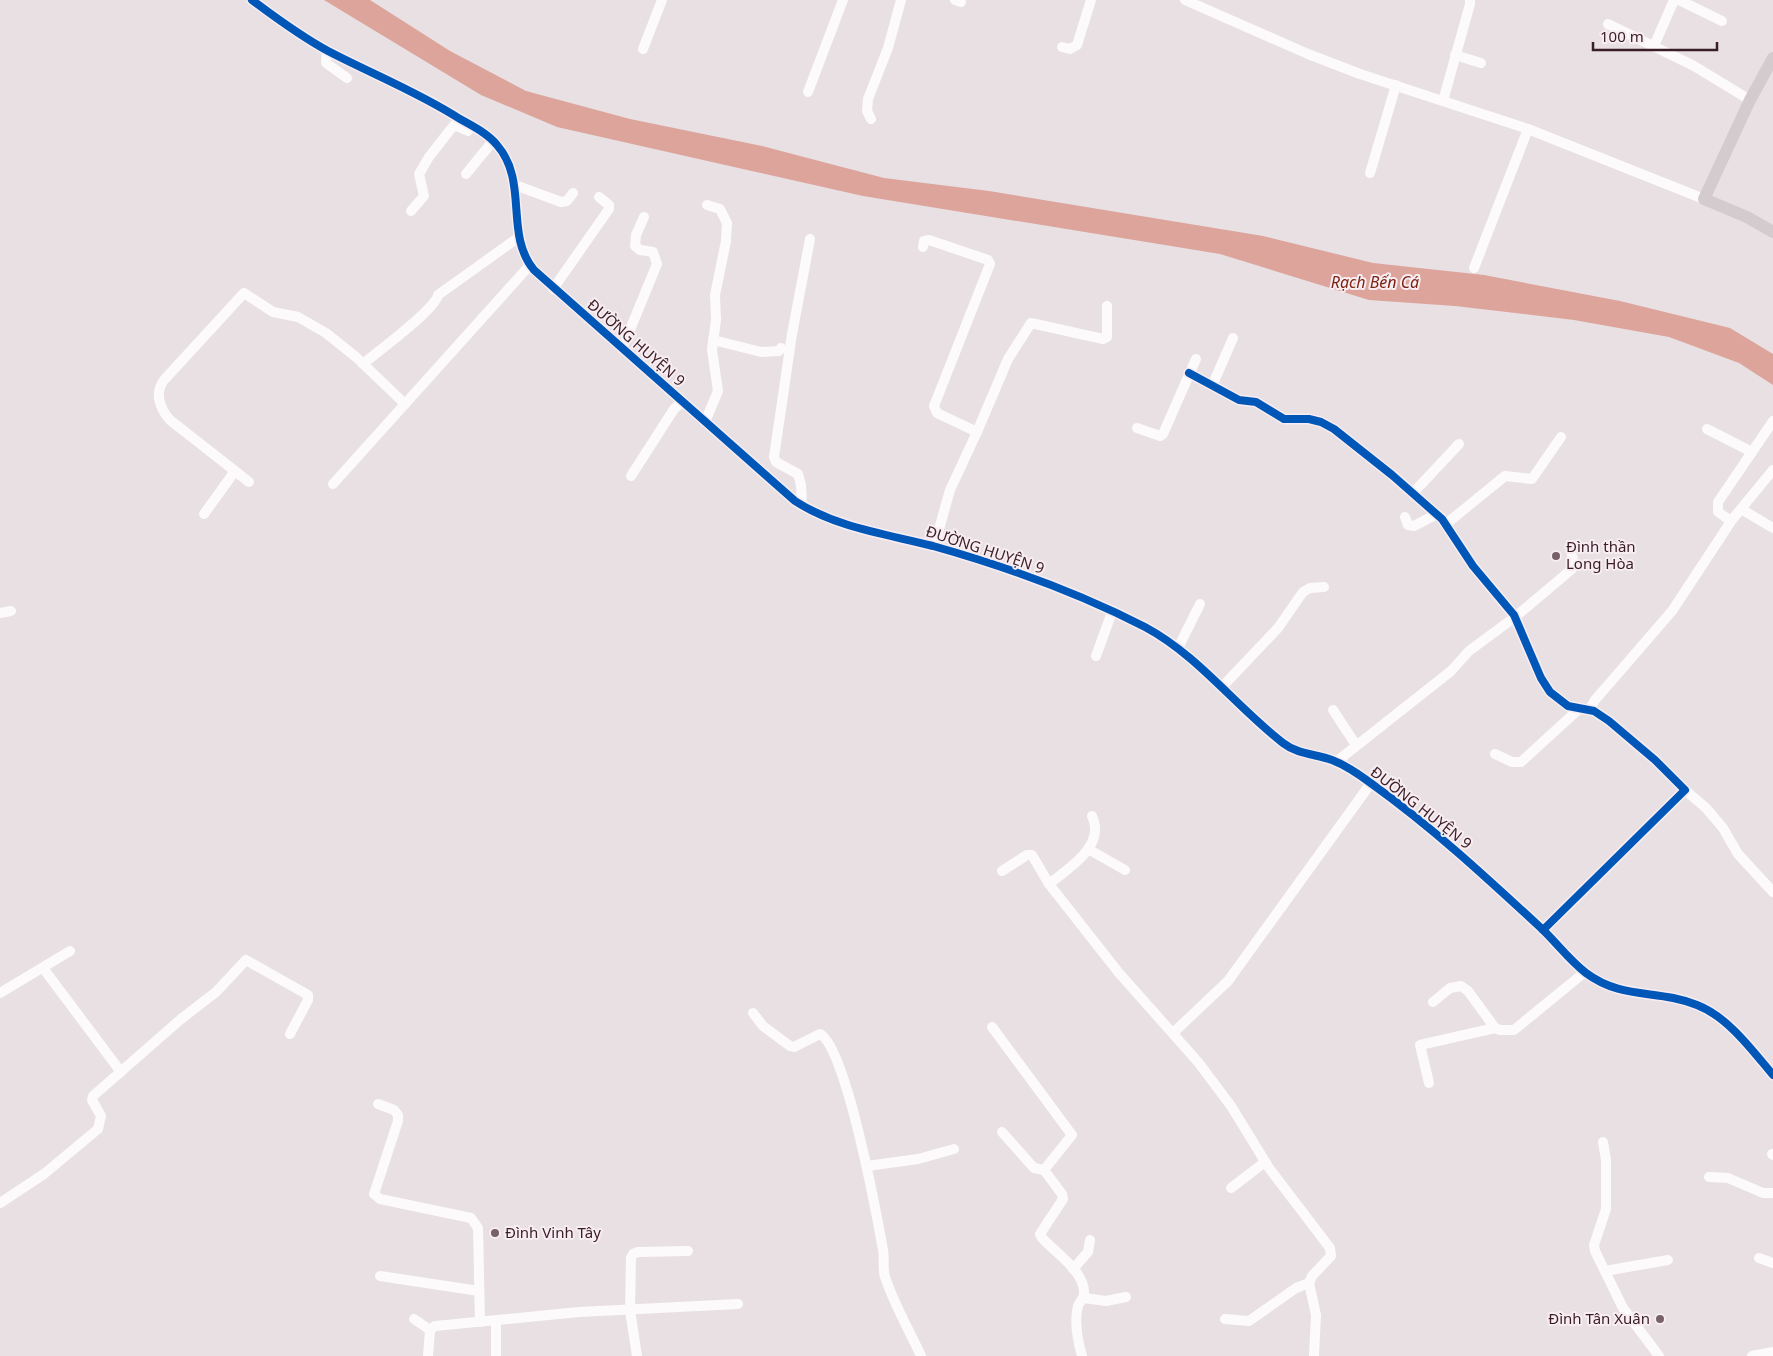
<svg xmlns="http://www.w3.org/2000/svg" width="1773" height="1356" font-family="'Noto Sans',sans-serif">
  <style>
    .water { fill: #dca49b }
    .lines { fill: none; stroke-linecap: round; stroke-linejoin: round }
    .minor { stroke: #fcfafb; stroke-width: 10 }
    .major { stroke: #d4cbce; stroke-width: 12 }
    .cycleway-casing { stroke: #f7edf2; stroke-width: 11 }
    .cycleway { stroke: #0057b8; stroke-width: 8 }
    .poi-dot { fill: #786168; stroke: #f7edf2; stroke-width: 2 }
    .labels { text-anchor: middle; stroke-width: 4; stroke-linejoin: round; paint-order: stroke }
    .street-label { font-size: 15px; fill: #3b1d25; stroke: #f7edf2 }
    .poi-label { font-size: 15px; fill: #3b1d25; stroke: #f7edf2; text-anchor: start }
    .water-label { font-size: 16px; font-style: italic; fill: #7d2211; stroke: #f7edf2 }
  </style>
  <rect width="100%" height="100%" fill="#e8e0e3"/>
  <path class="water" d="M324,0H370L450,51L526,91L630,119L762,146L884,178L989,191L1263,236L1373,263L1484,275L1620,301L1730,328L1773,354V385L1739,363L1669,337L1574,320L1455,306L1369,300L1220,254L863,196L557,127L481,95Z"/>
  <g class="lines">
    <g class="minor">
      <path d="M252,0C276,18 302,37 328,51C372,74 418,92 460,119C473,126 488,134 497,145C529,182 504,234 534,270L795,501C837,528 886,534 933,546C1004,566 1079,593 1145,627C1199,656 1235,706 1283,743C1297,754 1315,754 1332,760C1345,765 1360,775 1372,784C1432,827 1487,878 1541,928C1556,942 1569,960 1586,973C1622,1000 1658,989 1697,1005C1728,1017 1752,1050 1773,1075"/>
      <path d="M955,0L961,2"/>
      <path d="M1185,0L1308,54L1360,74L1528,129L1704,199"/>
      <path d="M1679,0L1722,21"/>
      <path d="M1608,24L1694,66L1750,100"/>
      <path d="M1654,46L1674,0"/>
      <path d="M1062,47L1070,49L1077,45L1091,0"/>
      <path d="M643,49L662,0"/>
      <path d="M327,50L326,63L347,78"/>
      <path d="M1455,55L1481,63"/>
      <path d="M808,92L843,0"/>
      <path d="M1443,101L1470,4V0"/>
      <path d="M871,119L867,111L868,99L888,48L901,0"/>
      <path d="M1370,173L1396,85"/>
      <path d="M466,174L493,141"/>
      <path d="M515,185L561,202L567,201L573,193"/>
      <path d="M411,211L424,196L419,174L429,157L454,125L468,131"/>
      <path d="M923,247L924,241L929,240L988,260L990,264L934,406L937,413L977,432L950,490L934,547"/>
      <path d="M1474,268L1528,129"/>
      <path d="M553,289L609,209V205L599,197"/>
      <path d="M713,340L761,352L779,351L781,348"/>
      <path d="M622,349L657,264L653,252L640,250L635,246L636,235L644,217"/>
      <path d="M363,364C378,351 434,311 438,295L519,237"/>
      <path d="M1189,373L1239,400L1256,402L1284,419H1309L1321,422L1334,429L1392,475L1442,519L1473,566L1514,615L1541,678L1550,692L1568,706L1594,711L1609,721L1655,760L1685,790L1543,930"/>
      <path d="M1212,386L1233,338"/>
      <path d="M705,422L718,391L712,350L716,320L715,295L726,241L727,223L720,209L707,205"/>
      <path d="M1137,428L1160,436L1163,434L1196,359"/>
      <path d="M1707,429L1752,452"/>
      <path d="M977,432L1008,359L1031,323L1103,339L1107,337V306"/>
      <path d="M631,476L674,409L682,402"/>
      <path d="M249,482L170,420C160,409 154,393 164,380L244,293L273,312L298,317L326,333L356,357L405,404"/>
      <path d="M333,484L530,265"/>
      <path d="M1413,493L1459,444"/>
      <path d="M802,506L801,485L798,474L776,462L774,457L792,334L810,239"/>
      <path d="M1741,509L1773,528"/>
      <path d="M204,514L235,471"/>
      <path d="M1405,517L1408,525L1414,526L1437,514"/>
      <path d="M1731,521L1773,470"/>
      <path d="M1446,524L1505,476L1532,479L1561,437"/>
      <path d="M0,613L11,611"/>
      <path d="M1178,648L1200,604"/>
      <path d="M1096,656L1112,612"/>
      <path d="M1222,687L1278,628L1303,592L1310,588L1324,587"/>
      <path d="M1333,710L1356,745"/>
      <path d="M1589,710L1595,700L1672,611L1728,526L1731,521L1718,512V502L1773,421"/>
      <path d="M1495,754L1512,762H1521L1579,709"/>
      <path d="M1336,762L1451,671L1469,651L1515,617L1572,569L1574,562L1572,556"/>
      <path d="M1685,790L1706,808L1723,828L1738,854L1773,892"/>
      <path d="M1088,849L1125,870"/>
      <path d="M1002,871L1027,855H1032L1049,884L1119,973L1198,1062L1231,1106L1269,1168L1330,1248L1331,1256L1312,1276L1309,1283L1316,1315L1314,1356"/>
      <path d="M1049,884C1069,868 1106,846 1092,816"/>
      <path d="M43,968L121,1072"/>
      <path d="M0,993L70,951"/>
      <path d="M1433,1002L1450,988L1461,986L1468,991L1495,1028L1500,1030H1514L1585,972"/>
      <path d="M753,1013L763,1026L790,1046L794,1047L820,1034C846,1047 877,1216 883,1250C885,1259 882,1268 885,1277C894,1304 909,1330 921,1356"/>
      <path d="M992,1027L1072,1135L1044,1170L1062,1194L1063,1199L1040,1234L1042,1238C1055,1252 1084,1271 1084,1292C1085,1299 1080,1300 1078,1306C1074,1321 1078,1342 1082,1356"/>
      <path d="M1173,1033L1228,981L1371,783"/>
      <path d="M1429,1083L1420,1045L1495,1028"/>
      <path d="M378,1104L394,1110L398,1115V1121L374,1194L380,1199L471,1218L478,1228L480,1322"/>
      <path d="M1002,1132L1034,1168L1044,1170"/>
      <path d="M1603,1142L1606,1160V1209L1594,1245L1595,1251L1623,1308L1659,1356"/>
      <path d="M1772,1154L1773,1155"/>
      <path d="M867,1166L918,1159L954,1149"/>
      <path d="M1709,1177L1728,1178L1763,1193H1773"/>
      <path d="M1231,1188L1265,1162"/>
      <path d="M0,1203L44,1174L98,1129L101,1116L92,1100L93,1096L181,1019L216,992L246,960L308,995V1000L290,1034"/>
      <path d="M1759,1258L1773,1263"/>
      <path d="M1073,1269L1088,1252L1090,1240"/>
      <path d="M1605,1271L1668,1260"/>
      <path d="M380,1276L479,1291"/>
      <path d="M1084,1298L1106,1301L1126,1297"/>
      <path d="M414,1319L430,1330"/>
      <path d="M1225,1319L1249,1321L1296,1288L1309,1283"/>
      <path d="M496,1321V1356"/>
      <path d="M428,1356L430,1330L435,1326L579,1312L738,1304"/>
      <path d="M637,1356L630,1310L631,1258L633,1254L638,1252L688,1251"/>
      <path d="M1752,1356L1773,1352"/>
    </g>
    <path class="major" d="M1773,58L1750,100L1704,199L1747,217L1773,232"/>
    <g class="cycleway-casing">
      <g id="cycleway">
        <path d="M252,0C276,18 302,37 328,51C372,74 418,92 460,119C473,126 488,134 497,145C529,182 504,234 534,270L795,501C837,528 886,534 933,546C1004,566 1079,593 1145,627C1199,656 1235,706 1283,743C1297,754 1315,754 1332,760C1345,765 1360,775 1372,784C1432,827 1487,878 1541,928C1556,942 1569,960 1586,973C1622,1000 1658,989 1697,1005C1728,1017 1752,1050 1773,1075"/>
        <path d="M1189,373L1239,400L1256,402L1284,419H1309L1321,422L1334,429L1392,475L1442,519L1473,566L1514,615L1541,678L1550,692L1568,706L1594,711L1609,721L1655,760L1685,790L1543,930"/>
      </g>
    </g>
    <use href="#cycleway" class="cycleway"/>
  </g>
  <g class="poi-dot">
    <circle cx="1556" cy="556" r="5"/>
    <circle cx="495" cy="1233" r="5"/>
    <circle cx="1660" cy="1319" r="5"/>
  </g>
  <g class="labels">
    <g class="street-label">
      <text transform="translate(636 343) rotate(41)" y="5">ĐƯỜNG HUYỆN 9</text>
      <text transform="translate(985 550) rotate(18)" y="5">ĐƯỜNG HUYỆN 9</text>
      <text transform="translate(1421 808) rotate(38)" y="5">ĐƯỜNG HUYỆN 9</text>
    </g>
    <g class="poi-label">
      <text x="1566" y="552">Đình thần<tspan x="1566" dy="17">Long Hòa</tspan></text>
      <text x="505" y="1238">Đình Vinh Tây</text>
      <text x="1650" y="1324" text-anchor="end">Đình Tân Xuân</text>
    </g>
    <g class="water-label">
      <text x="1375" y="288">Rạch Bến Cá</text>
    </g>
  </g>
  <path d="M1593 42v8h124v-8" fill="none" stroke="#3b1d25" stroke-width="2.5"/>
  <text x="1600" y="42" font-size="15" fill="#3b1d25" stroke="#f7edf2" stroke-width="4" paint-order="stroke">100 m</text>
</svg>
